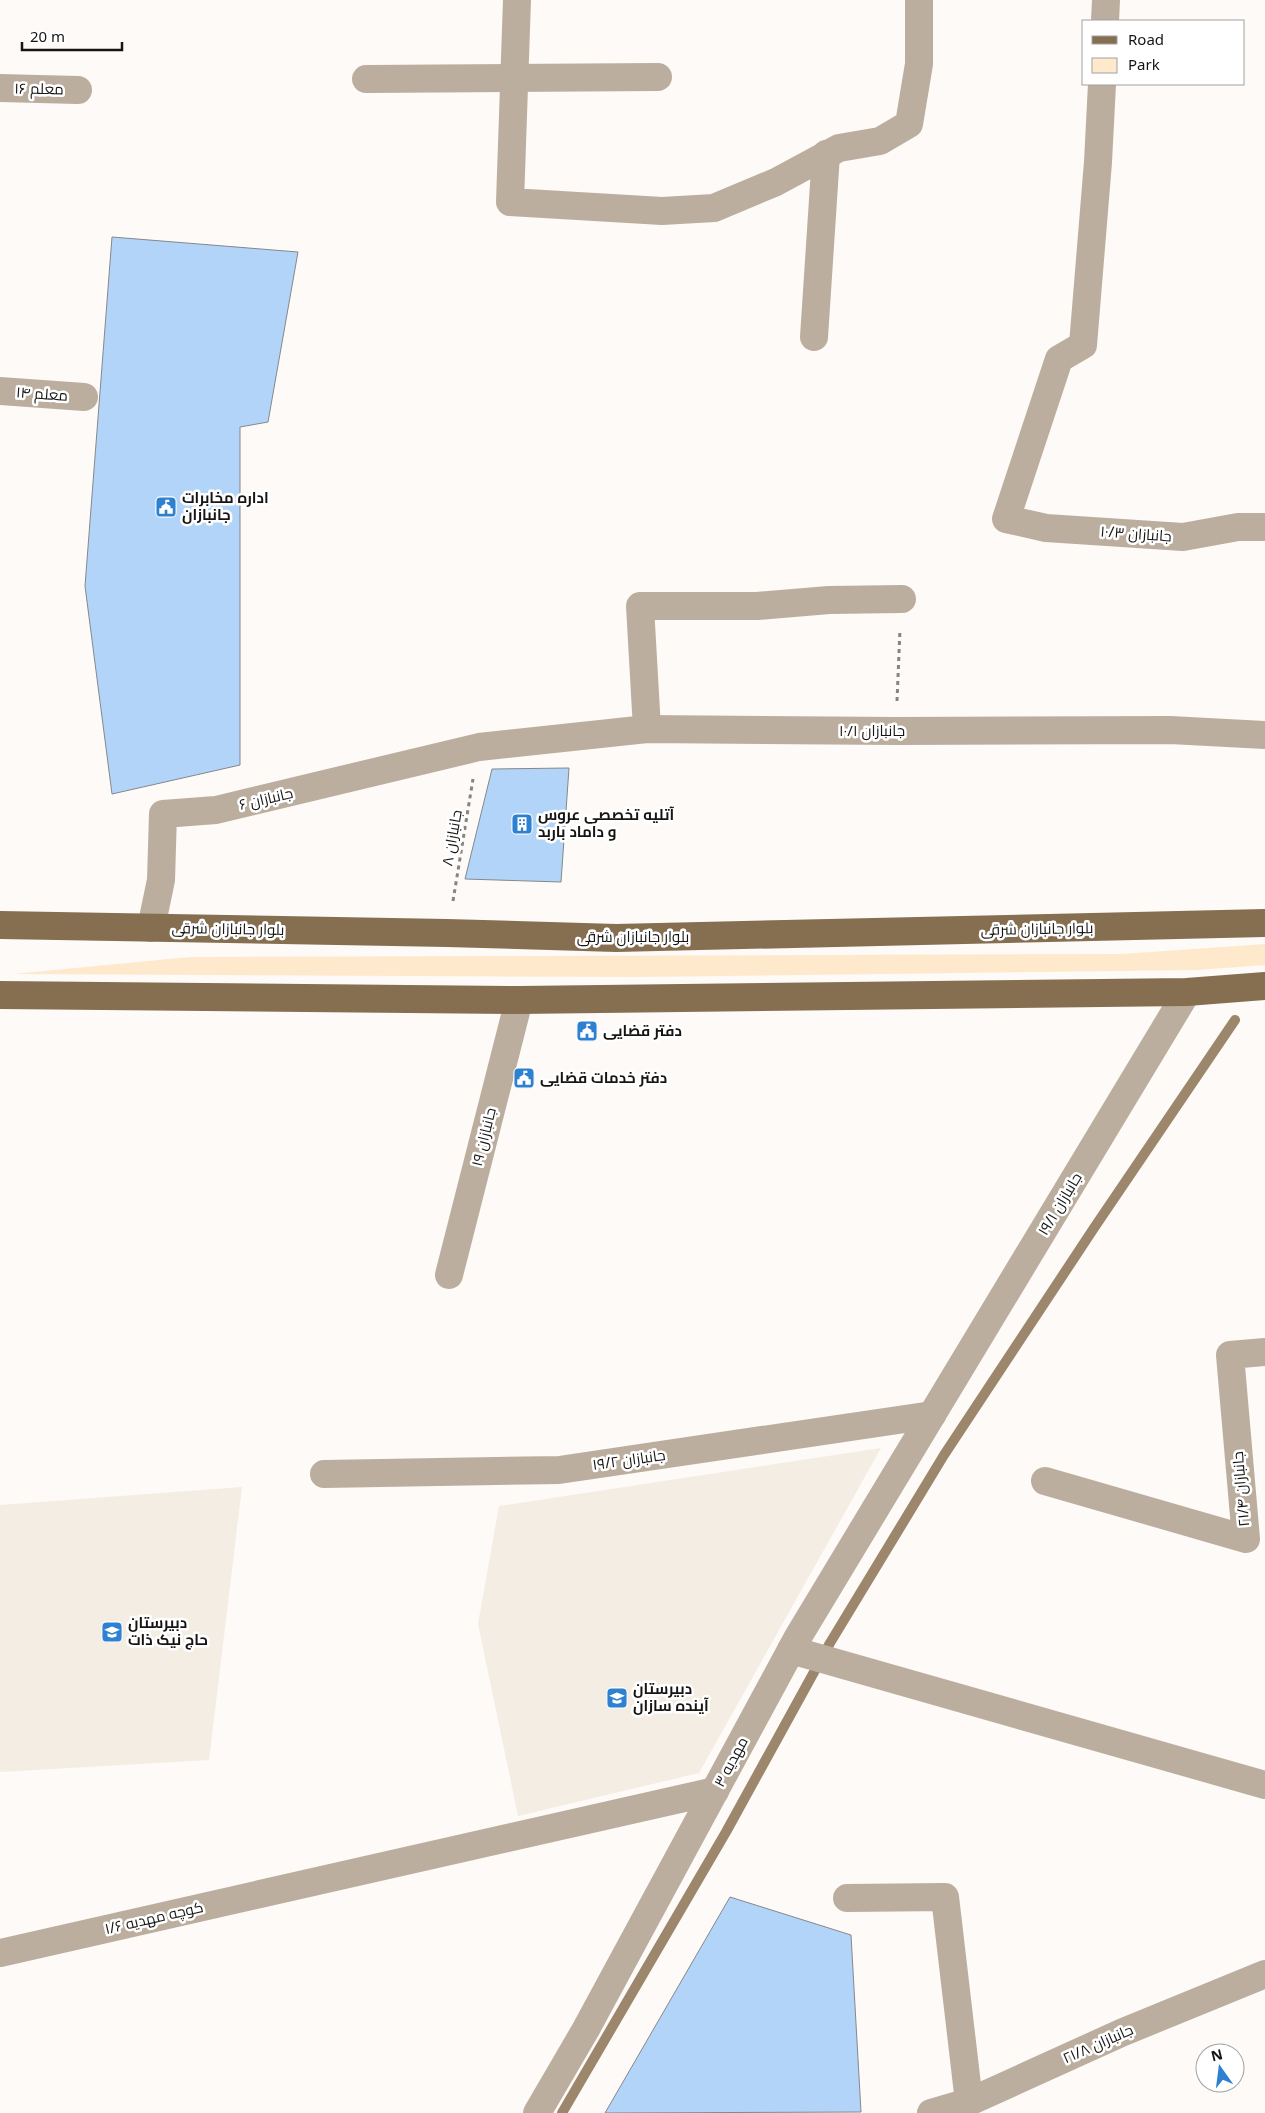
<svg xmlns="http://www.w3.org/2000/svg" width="1265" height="2113" font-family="'Noto Sans',Cairo,sans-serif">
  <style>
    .built { fill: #f4ede3 }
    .green { fill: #fee9cd }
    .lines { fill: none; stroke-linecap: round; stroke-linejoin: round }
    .stream { stroke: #9c876c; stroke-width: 10 }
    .building { fill: #b2d4f8; stroke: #85888b }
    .path { stroke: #868482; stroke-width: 3; stroke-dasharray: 4 4; stroke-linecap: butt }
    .minor { stroke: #bbae9e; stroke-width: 28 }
    .major { stroke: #856f50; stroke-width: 28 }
    .labels { text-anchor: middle; stroke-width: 5; stroke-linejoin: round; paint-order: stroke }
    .street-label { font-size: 15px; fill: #161514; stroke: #fff }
    .poi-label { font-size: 15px; font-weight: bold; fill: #161514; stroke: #fff; text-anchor: start }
  </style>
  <rect width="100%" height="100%" fill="#fdfaf7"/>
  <g class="built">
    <path d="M881,1448L699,1773L518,1816L478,1624L499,1506Z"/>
    <path d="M242,1487L209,1760L0,1772V1505Z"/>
  </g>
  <path class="green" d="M1265,944V965L1198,970L636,977L13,974L190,957L1122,954Z"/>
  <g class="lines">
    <path class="stream" d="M562,2113L726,1832L830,1643L944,1455L1094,1228L1235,1020"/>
  </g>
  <g class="building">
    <path d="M112,237L298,252L268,422L240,427V765L112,794L85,586Z"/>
    <path d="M569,768L561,882L465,879L492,769Z"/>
    <path d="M730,1897L851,1935L861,2112L605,2113Z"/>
  </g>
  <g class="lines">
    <g class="path">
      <path d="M897,701L900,629"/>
      <path d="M453,901L473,779"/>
    </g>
    <g class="minor">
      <path d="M517,0L510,202L662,211L714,208L776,182L839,148L880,141L909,124L919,64V0"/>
      <path d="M1105,21L1106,0"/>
      <path d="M366,79L658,77"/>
      <path d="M1102,84L1098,162L1083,345L1059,359L1006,519L1046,528L1183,537L1238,527H1265"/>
      <path d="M0,88L78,90"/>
      <path d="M814,337L826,154"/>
      <path d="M0,391L84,397"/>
      <path d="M647,729L640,606H757L829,600L902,599"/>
      <path d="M151,928L161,880L163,814L216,810L479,747L647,729L896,731L1170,730L1265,735"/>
      <path d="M449,1275L519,1000"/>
      <path d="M324,1474L559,1470L932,1415"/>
      <path d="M1045,1481L1246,1539L1230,1355L1265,1352"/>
      <path d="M791,1650L1265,1785"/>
      <path d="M847,1898L945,1897L969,2102"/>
      <path d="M0,1953L715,1791"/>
      <path d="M537,2113L586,2029L798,1637L1187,992"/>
      <path d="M931,2113L969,2102L1121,2033L1265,1974"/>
    </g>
    <g class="major">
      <path d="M0,925L447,933L616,938L1265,923"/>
      <path d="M0,995L519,1000L1187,992L1265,986"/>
    </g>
  </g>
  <defs>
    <g id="civic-square" transform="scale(1.125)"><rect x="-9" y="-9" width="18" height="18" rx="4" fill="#2e81d0" stroke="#fff"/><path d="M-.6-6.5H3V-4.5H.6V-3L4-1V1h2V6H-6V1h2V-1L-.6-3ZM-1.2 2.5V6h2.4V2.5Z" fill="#fff"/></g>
    <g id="building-square" transform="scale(1.125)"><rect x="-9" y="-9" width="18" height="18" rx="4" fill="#2e81d0" stroke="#fff"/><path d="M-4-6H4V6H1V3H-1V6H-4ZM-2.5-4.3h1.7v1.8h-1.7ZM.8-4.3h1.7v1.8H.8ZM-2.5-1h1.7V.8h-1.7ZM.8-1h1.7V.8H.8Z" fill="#fff"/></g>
    <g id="school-square" transform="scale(1.125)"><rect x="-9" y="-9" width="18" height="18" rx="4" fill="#2e81d0" stroke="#fff"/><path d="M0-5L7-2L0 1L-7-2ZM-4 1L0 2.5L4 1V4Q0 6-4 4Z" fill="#fff"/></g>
  </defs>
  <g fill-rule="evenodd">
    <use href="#civic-square" x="166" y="507"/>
    <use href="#building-square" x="522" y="824"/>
    <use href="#civic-square" x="587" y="1031"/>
    <use href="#civic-square" x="524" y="1078"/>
    <use href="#school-square" x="112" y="1632"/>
    <use href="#school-square" x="617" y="1698"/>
  </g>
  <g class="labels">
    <g class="street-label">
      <text transform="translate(39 89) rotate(1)" y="5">معلم ۱۶</text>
      <text transform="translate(42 394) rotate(4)" y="5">معلم ۱۴</text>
      <text transform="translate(1136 534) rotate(4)" y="5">جانبازان ۱۰/۳</text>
      <text x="872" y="736">جانبازان ۱۰/۱</text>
      <text transform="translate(266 799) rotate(-13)" y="5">جانبازان ۶</text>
      <text transform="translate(452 838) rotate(-80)" y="5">جانبازان ۸</text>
      <text transform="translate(228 929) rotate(1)" y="5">بلوار جانبازان شرقی</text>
      <text transform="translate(1037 929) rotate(-1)" y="5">بلوار جانبازان شرقی</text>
      <text x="633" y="942">بلوار جانبازان شرقی</text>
      <text transform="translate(484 1137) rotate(-76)" y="5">جانبازان ۱۹</text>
      <text transform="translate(1060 1204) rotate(-59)" y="5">جانبازان ۱۹/۱</text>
      <text transform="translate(629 1460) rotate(-8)" y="5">جانبازان ۱۹/۲</text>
      <text transform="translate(1241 1489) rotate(-95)" y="5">جانبازان ۲۱/۴</text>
      <text transform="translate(731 1762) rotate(-62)" y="5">مهدیه ۳</text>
      <text transform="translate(154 1918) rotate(-13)" y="5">کوچه مهدیه ۱/۶</text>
      <text transform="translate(1098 2044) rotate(-24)" y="5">جانبازان ۲۱/۸</text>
    </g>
    <g class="poi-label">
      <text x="182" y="503">اداره مخابرات<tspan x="182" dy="17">جانبازان</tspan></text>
      <text x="538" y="820">آتلیه تخصصی عروس<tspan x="538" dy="17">و داماد باربد</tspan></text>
      <text x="603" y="1036">دفتر قضایی</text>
      <text x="540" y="1083">دفتر خدمات قضایی</text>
      <text x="128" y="1628">دبیرستان<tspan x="128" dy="17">حاج نیک ذات</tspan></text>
      <text x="633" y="1694">دبیرستان<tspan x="633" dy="17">آینده سازان</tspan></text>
    </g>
  </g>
  <rect x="1082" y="20" width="162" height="65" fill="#ffffff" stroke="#a2a1a1"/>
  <rect x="1092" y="36" width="25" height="8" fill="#856f50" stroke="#a2a1a1"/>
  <text x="1128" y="45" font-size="15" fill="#161514">Road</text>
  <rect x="1092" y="58" width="25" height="15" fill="#fee9cd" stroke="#a2a1a1"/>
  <text x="1128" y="70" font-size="15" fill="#161514">Park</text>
  <g transform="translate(1220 2068) rotate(346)"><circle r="24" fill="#ffffff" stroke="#a2a1a1"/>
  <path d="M0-4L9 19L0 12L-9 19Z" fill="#2e81d0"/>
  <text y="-8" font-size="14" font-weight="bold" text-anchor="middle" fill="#161514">N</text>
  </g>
  <path d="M22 42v8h100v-8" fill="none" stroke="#161514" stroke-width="2.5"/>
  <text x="30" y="42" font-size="15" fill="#161514" stroke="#ffffff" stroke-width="4" paint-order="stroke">20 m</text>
</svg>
